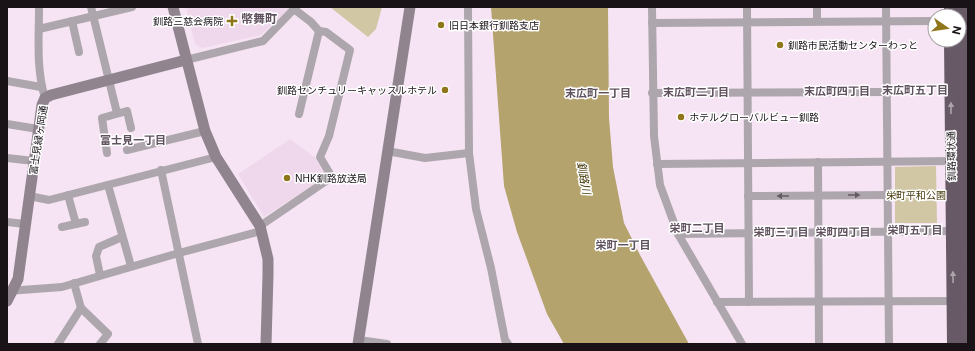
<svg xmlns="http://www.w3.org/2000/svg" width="975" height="351" font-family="Inter,'Noto Sans JP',sans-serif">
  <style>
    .built { fill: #efd7ec }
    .green { fill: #d2c7a5 }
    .water { fill: #b4a36c }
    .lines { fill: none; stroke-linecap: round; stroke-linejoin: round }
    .street { stroke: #aea6ad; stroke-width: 8 }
    .secondary { stroke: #90858f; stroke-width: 11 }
    .highway { stroke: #685967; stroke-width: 14 }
    .oneway { fill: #aca4ab }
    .oneway2 { fill: #645c62 }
    .poi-dot { fill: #8f761b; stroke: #fff; stroke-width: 1.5 }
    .labels { text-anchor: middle; stroke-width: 3; stroke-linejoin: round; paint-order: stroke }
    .poi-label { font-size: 10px; fill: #191318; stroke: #fff; text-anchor: start }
    .street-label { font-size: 10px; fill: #191318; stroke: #fff }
    .park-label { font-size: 10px; fill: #473a0c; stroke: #fff }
    .neighbourhood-label { font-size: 11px; font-weight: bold; fill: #5f515d; stroke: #fff }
    .water-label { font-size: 11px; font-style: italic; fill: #403405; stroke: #fff }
    .quarter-label { font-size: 12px; font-weight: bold; fill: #5f515d; stroke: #fff }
  </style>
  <rect width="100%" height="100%" fill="#f6e4f4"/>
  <g class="built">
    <path d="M186,7H291L261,35L202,48L195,44Z"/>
    <path d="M290,139L317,159L327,176L264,217L238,174Z"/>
  </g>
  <g class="green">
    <path d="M330,7H382L376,29L368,37Z"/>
    <path d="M936,166L937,223H895V167Z"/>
  </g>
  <path class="water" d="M491,7H608L609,118L613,167L624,223L640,255L689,344H564L547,314L517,232L504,186Z"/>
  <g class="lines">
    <g class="street">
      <path d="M39,7C39,37 36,69 45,98"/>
      <path d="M91,7L117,113"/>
      <path d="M468,7L469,153L476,209L491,268L505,340L508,344"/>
      <path d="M652,7L654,136L660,185L678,234L742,344"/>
      <path d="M747,7L749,302"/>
      <path d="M886,7L889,344"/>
      <path d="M72,21L79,52"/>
      <path d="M817,21V7"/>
      <path d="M652,23L935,21"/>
      <path d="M39,29L132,7"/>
      <path d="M186,60L263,41L296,7"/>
      <path d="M7,81L41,87"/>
      <path d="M652,93L887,92"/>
      <path d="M299,114L319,31"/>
      <path d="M7,124L38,129"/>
      <path d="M127,150L205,131"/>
      <path d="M387,151L425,158L469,153"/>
      <path d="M107,153L102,118L127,111L131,128"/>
      <path d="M7,158L34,161"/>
      <path d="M818,162L819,344"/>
      <path d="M657,164L955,161"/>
      <path d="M161,170L198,344"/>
      <path d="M108,185L131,266"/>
      <path d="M29,196L49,200L216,157"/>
      <path d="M748,196L889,195"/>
      <path d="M7,222L25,224"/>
      <path d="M76,224L85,222"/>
      <path d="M260,226L329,179L330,174L320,157L329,136L350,50L326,32L319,31L311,22L294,9"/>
      <path d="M62,227L76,224L68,195"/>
      <path d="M678,234L955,231"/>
      <path d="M100,275L96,256L99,247L122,237"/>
      <path d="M74,283L81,308L108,334L100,344"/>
      <path d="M8,291L62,287L179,253L261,231"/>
      <path d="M717,302L957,301"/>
      <path d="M359,340L387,344"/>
      <path d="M58,344L81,308"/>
    </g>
    <g class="secondary">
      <path d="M173,7L205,131L216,157L260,226L268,259V275L266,344"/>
      <path d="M7,301L18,279L42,105L45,98L51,95L186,60"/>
      <path d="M358,344L410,7"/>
    </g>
    <g class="highway">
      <path d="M951,7V16"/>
      <path d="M961,7L964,344"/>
      <path d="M951,40L954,344"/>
    </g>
  </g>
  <defs><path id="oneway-solid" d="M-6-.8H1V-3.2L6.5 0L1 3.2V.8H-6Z"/></defs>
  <g class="oneway">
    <use href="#oneway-solid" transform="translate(951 108) rotate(-90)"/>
    <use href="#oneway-solid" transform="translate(953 277) rotate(-91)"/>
  </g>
  <g class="oneway2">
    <use href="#oneway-solid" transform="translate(854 195)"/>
    <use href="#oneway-solid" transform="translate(783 196) rotate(180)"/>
  </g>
  <g class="poi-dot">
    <path d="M230 15h4v4h4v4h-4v4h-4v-4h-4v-4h4z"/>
    <circle cx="441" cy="25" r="4"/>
    <circle cx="780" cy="45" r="4"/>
    <circle cx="445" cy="90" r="4"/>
    <circle cx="681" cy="117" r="4"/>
    <circle cx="287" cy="178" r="4"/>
  </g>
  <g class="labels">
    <g class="poi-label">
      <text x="223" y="25" text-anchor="end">釧路三慈会病院</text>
      <text x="449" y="29">旧日本銀行釧路支店</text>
      <text x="788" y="49">釧路市民活動センターわっと</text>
      <text x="437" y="94" text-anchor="end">釧路センチュリーキャッスルホテル</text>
      <text x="689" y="121">ホテルグローバルビュー釧路</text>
      <text x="295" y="182">NHK釧路放送局</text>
    </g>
    <g class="street-label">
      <text transform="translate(38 140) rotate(-81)" y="4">富士見緑ヶ岡通</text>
      <text transform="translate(951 156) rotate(-91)" y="4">釧路環状通</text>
    </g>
    <g class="park-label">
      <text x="916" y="199">栄町平和公園</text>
    </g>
    <g class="neighbourhood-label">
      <text x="915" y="94">末広町五丁目</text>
      <text x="837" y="95">末広町四丁目</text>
      <text x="696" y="96">末広町二丁目</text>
      <text x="598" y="97">末広町一丁目</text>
      <text x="133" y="144">富士見一丁目</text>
      <text x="697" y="232">栄町二丁目</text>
      <text x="915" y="234">栄町五丁目</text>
      <text x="781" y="236">栄町三丁目</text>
      <text x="843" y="236">栄町四丁目</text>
      <text x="623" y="249">栄町一丁目</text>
    </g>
    <g class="water-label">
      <text transform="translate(584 178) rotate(80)" y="4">釧路川</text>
    </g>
    <g class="quarter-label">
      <text x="259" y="23">幣舞町</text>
    </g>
  </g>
  <rect width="975" height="351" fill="none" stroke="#191318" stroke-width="16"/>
  <g transform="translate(947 28) rotate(103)"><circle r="19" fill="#ffffff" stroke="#a3a1a3"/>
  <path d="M0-3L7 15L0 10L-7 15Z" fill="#8f761b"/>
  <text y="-6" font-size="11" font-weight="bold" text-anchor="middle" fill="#191318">N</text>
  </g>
</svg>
